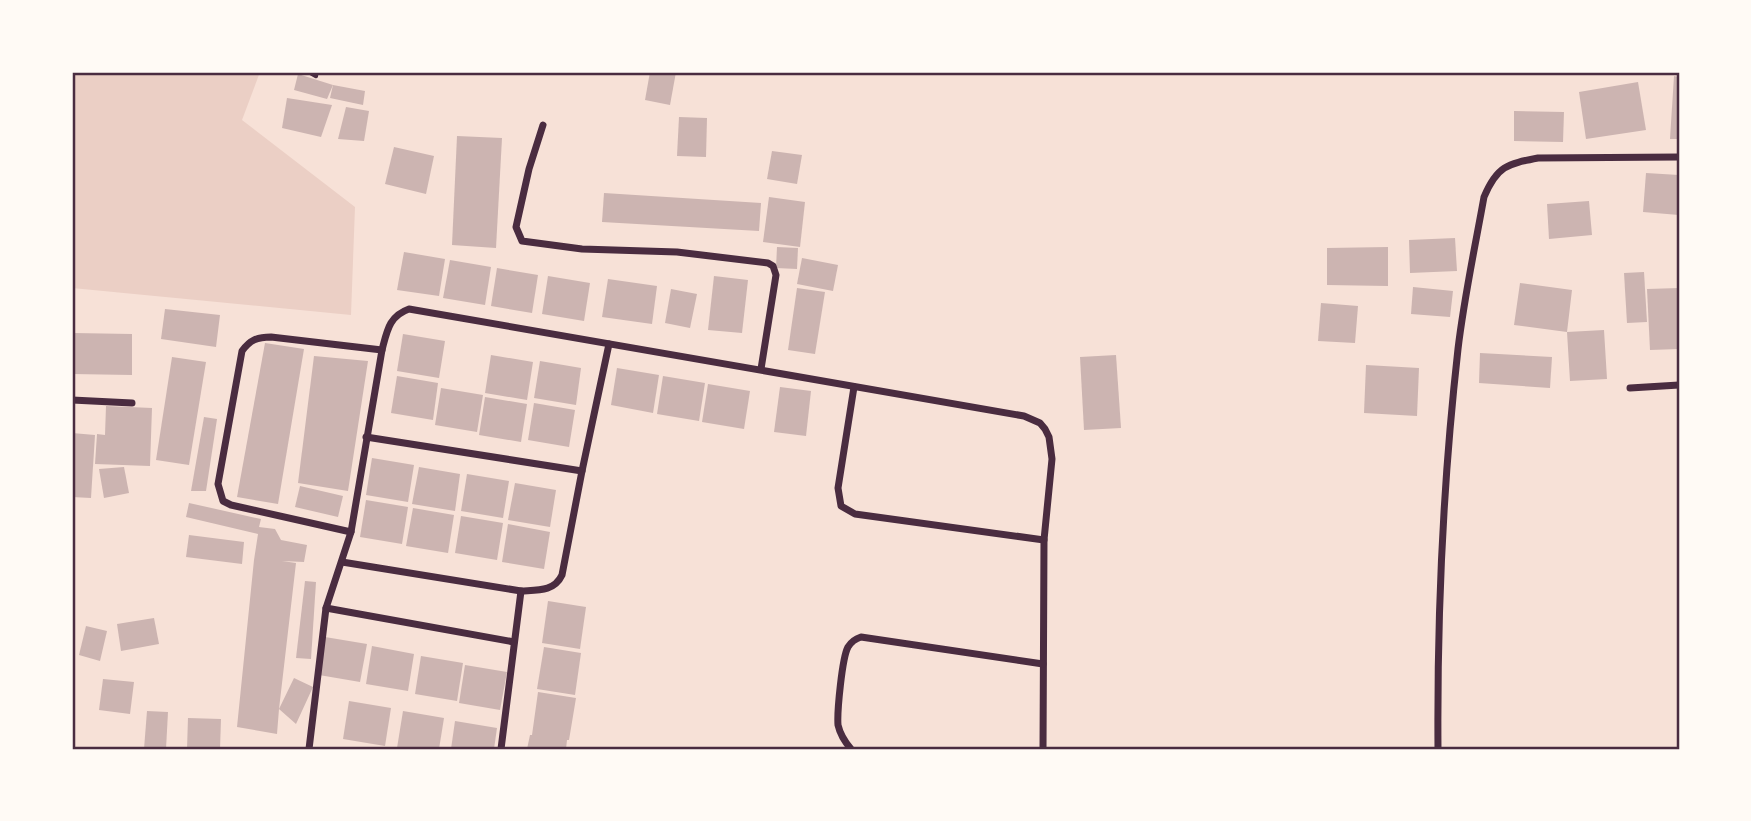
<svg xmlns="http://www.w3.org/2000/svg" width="1751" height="821" font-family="'Varela Round',sans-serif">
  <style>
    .green { fill: #ebcfc5 }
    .building { fill: #ccb4b1 }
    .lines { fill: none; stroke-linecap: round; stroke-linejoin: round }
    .path { stroke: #4a2c40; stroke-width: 4.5 }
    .minor { stroke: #4a2c40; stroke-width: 7 }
    .neatline { fill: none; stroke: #4a2c40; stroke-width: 2.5 }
  </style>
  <rect width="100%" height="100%" fill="#f7e1d7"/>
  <path class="green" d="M72,72H260L242,120L355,207L351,315L72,288Z"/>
  <g class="building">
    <path d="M650,72H676L670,105L645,100Z"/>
    <path d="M298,74L333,85L327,99L294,90Z"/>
    <path d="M1674,76L1679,77V139H1670Z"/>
    <path d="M1638,82L1646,130L1586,139L1579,92Z"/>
    <path d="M333,85L365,91L363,105L330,98Z"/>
    <path d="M287,98L332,105L321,137L282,128Z"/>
    <path d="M346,107L369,111L364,141L338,139Z"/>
    <path d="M1514,111L1564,112L1563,142L1514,141Z"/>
    <path d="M679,117L707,118L706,157L677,156Z"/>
    <path d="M457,136L502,138L496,248L452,245Z"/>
    <path d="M394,147L434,156L426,194L385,184Z"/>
    <path d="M772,151L802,155L797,184L767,179Z"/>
    <path d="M1646,173L1679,175V215L1643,212Z"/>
    <path d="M604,193L761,203L759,231L602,222Z"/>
    <path d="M769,197L805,202L800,247L763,242Z"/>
    <path d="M1589,201L1592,235L1549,239L1547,204Z"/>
    <path d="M1455,238L1457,271L1410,273L1409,240Z"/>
    <path d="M777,247L798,248L797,269L776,268Z"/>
    <path d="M1388,247V286L1327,285V248Z"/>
    <path d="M404,252L445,259L439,296L397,290Z"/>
    <path d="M802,258L838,265L833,291L797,284Z"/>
    <path d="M450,260L491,267L485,305L443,298Z"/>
    <path d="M497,268L538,275L532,313L491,306Z"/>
    <path d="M1644,272L1647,322L1627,323L1624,273Z"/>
    <path d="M548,276L590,283L584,321L542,314Z"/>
    <path d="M714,276L748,280L742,333L708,330Z"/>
    <path d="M608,279L657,286L652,324L602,317Z"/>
    <path d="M1520,283L1572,290L1567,332L1604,330L1607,379L1570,381L1567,332L1514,325Z"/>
    <path d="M1413,287L1453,291L1450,317L1411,314Z"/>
    <path d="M797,288L825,292L815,354L788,350Z"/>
    <path d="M1679,288V349L1650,350L1647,289Z"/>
    <path d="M671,289L697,294L690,328L665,323Z"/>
    <path d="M1321,303L1358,306L1355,343L1318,341Z"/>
    <path d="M165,309L220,315L216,347L161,339Z"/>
    <path d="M73,333L132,334V375L72,374Z"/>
    <path d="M403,334L445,341L439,378L397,371Z"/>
    <path d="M265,343L304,349L278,504L237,497Z"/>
    <path d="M1480,353L1552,357L1550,388L1479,383Z"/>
    <path d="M491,355L533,362L527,400L485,393Z"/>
    <path d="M1116,355L1121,428L1084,430L1080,357Z"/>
    <path d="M314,356L368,361L348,491L298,483Z"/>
    <path d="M172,357L206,362L189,465L156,460Z"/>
    <path d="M540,361L581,368L576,405L534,398Z"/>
    <path d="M1366,365L1419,368L1417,416L1364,413Z"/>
    <path d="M617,368L659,375L653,413L611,405Z"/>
    <path d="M397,376L438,383L433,420L391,413Z"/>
    <path d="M663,376L705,383L699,421L657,414Z"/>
    <path d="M708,384L750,391L744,429L702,422Z"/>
    <path d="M780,387L811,391L806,436L774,432Z"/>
    <path d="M441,388L483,395L477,432L435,425Z"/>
    <path d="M485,397L527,404L521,442L479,435Z"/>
    <path d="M534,403L575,410L569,447L528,440Z"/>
    <path d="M106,406L152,408L150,466L95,464L97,434L105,435Z"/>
    <path d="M204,417L217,419L206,491H191Z"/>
    <path d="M72,433L95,435L91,498L72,497Z"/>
    <path d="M372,458L414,465L408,502L366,495Z"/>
    <path d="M124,467L129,493L104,498L99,469Z"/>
    <path d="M419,467L460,474L455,511L412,504Z"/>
    <path d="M467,474L509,481L503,518L461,511Z"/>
    <path d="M515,483L556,490L550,527L508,520Z"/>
    <path d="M300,486L343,496L338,517L295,507Z"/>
    <path d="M366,500L408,507L402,544L360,537Z"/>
    <path d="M189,503L261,519L259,527L275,529L281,540L307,545L304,562L282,561L296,563L279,709L294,678L313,687L296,724L279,709L277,734L237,727L254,560L258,534L186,517Z"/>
    <path d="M413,508L454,515L448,553L406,546Z"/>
    <path d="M461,516L503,523L497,560L455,553Z"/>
    <path d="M508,524L550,532L544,569L502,562Z"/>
    <path d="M189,535L244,542L242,564L186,557Z"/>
    <path d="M305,581L316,582L311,659L296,658Z"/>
    <path d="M548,601L586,607L580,649L542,643Z"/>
    <path d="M154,618L159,644L121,651L117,624Z"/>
    <path d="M86,626L107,631L100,661L79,655Z"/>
    <path d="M325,637L367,644L360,682L319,675Z"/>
    <path d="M372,646L414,654L408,691L366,684Z"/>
    <path d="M544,647L581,653L575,695L537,689Z"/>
    <path d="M421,656L463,663L457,701L415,694Z"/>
    <path d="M465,665L507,672L500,710L459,703Z"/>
    <path d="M103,679L134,682L130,714L99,710Z"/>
    <path d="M538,692L576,698L569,740H567L566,749H527L530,735H532Z"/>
    <path d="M349,701L391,708L385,746L343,739Z"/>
    <path d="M147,711L168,712L166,749H144Z"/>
    <path d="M403,711L444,718L439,749L397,748Z"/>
    <path d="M188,718L221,719L220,749H187Z"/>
    <path d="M455,721L497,728L494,749H451Z"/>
  </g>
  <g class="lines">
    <path class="path" d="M309,72L316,76"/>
    <g class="minor">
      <path d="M543,125L529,169L516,227L522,241L582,249L677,252L768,263L773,266L776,275L761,369"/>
      <path d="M854,387L838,488L841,506L855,514L1044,540"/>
      <path d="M1630,388L1679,385"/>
      <path d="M72,400L132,403"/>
      <path d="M366,437L582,471L609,344"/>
      <path d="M351,532L231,505L223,501L218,484L242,351C250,340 257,337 271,337L382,350"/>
      <path d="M342,562L521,591C537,590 554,592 562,575L582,471"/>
      <path d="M326,608L514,642"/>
      <path d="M309,749L326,608L351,532L382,350C387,331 389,316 409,309L1024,416L1040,423L1045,429L1049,437L1052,459L1044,540L1043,749"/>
      <path d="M501,749L521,591"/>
      <path d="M851,749C845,742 840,734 838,725C837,712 842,658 848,647C851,642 855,639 861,637L1043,664"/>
      <path d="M1438,749C1437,616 1443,482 1458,349C1464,298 1475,247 1484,197C1497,166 1507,164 1538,158L1679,157"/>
    </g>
  </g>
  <rect width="1751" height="821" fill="none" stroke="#fffaf5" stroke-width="147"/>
  <rect x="74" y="74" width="1604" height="674" class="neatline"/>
</svg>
